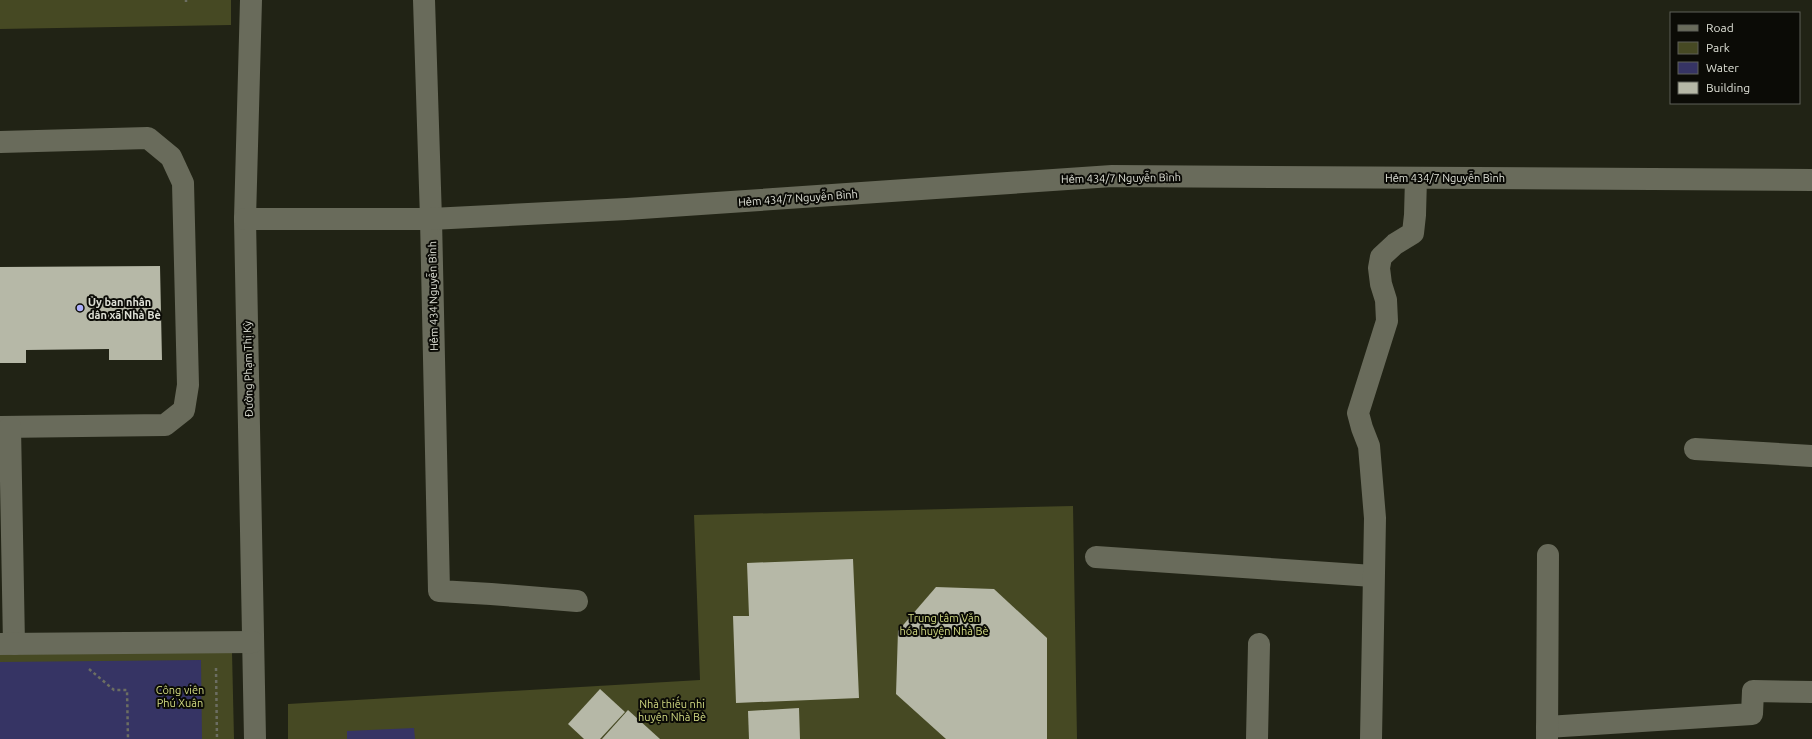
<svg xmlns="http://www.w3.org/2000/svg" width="1812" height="739" font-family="Ubuntu,sans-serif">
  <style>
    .green { fill: #464923 }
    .water { fill: #363464 }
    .building { fill: #b6b8a7 }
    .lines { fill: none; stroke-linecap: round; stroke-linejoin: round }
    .path { stroke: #6c6e62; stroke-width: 2.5; stroke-dasharray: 3 3; stroke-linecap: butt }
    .minor { stroke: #696b5b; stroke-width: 22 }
    .poi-dot { fill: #adaffb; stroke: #0b0b06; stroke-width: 1.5 }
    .labels { text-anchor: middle; stroke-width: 4; stroke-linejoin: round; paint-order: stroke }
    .street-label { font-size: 11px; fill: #dee0d6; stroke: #0b0b06 }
    .poi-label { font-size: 11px; font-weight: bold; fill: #dee0d6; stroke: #0b0b06; text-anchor: start }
    .park-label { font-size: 11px; fill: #d2da82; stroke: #0b0b06 }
  </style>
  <rect width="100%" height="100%" fill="#212315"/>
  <g class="green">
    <path d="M0,0H231V25L0,29Z"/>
    <path d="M1073,506L1077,739H288V704L700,680L694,515Z"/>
    <path d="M232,652L234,739H0V654Z"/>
  </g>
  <g class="water">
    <path d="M201,660L202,739H0V662Z"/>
    <path d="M414,728L415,739H347V731Z"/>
  </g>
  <g class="building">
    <path d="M160,266L162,360H109V349L26,350V363H0V267Z"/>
    <path d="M853,559L859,698L736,703L733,616H749L747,563Z"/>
    <path d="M936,587L994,589L1047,638V739H946L896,694L898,631Z"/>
    <path d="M600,689L625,712L600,739H584L568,724Z"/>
    <path d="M799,708L800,739H749L748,711Z"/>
    <path d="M628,710L660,739H602Z"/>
  </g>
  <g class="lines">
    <g class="path">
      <path d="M186,0V2"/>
      <path d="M216,668L217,739"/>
      <path d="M89,669L114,690H127L128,739"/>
    </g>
    <g class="minor">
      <path d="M251,0L245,219L255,739"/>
      <path d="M424,0L431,219L439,591L491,594L577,601"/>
      <path d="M0,142L148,138L171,157L183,183L188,385L184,410L165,425L0,427"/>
      <path d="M245,219H431L627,209L1112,176L1812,180"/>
      <path d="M10,427L14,644"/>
      <path d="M1695,449L1812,456"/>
      <path d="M1096,557L1373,576"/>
      <path d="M0,644L253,642"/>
      <path d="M1547,727L1752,714L1753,691L1812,692"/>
      <path d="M1257,739L1259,644"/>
      <path d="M1371,739L1375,518L1369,446L1362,428L1358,413L1387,321L1386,300L1381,284L1379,268L1381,257L1395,244L1413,233L1415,215L1416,178"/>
      <path d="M1547,739L1548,555"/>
    </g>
  </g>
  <circle class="poi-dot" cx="80" cy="308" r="4"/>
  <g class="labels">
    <g class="street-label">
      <text transform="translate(1121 178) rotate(-1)" y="4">Hẻm 434/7 Nguyễn Bình</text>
      <text x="1445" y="182">Hẻm 434/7 Nguyễn Bình</text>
      <text transform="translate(798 198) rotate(-4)" y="4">Hẻm 434/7 Nguyễn Bình</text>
      <text transform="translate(433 296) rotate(-91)" y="4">Hẻm 434 Nguyễn Bình</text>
      <text transform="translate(248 369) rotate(-91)" y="4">Đường Phạm Thị Kỳ</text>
    </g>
    <g class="poi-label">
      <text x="88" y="306">Ủy ban nhân<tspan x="88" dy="13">dân xã Nhà Bè</tspan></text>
    </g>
    <g class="park-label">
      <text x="944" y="622">Trung tâm Văn<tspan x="944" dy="13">hóa huyện Nhà Bè</tspan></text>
      <text x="180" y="694">Công viên<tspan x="180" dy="13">Phú Xuân</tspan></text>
      <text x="672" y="708">Nhà thiếu nhi<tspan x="672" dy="13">huyện Nhà Bè</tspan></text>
    </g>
  </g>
  <rect x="1670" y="12" width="130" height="92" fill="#0b0b06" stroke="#5f6059"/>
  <rect x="1678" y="25" width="20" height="6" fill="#696b5b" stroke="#5f6059"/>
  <text x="1706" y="32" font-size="12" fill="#dee0d6">Road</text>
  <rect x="1678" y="42" width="20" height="12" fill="#464923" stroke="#5f6059"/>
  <text x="1706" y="52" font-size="12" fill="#dee0d6">Park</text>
  <rect x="1678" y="62" width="20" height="12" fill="#363464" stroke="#5f6059"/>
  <text x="1706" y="72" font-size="12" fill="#dee0d6">Water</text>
  <rect x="1678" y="82" width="20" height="12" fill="#b6b8a7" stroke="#5f6059"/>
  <text x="1706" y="92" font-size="12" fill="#dee0d6">Building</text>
</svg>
